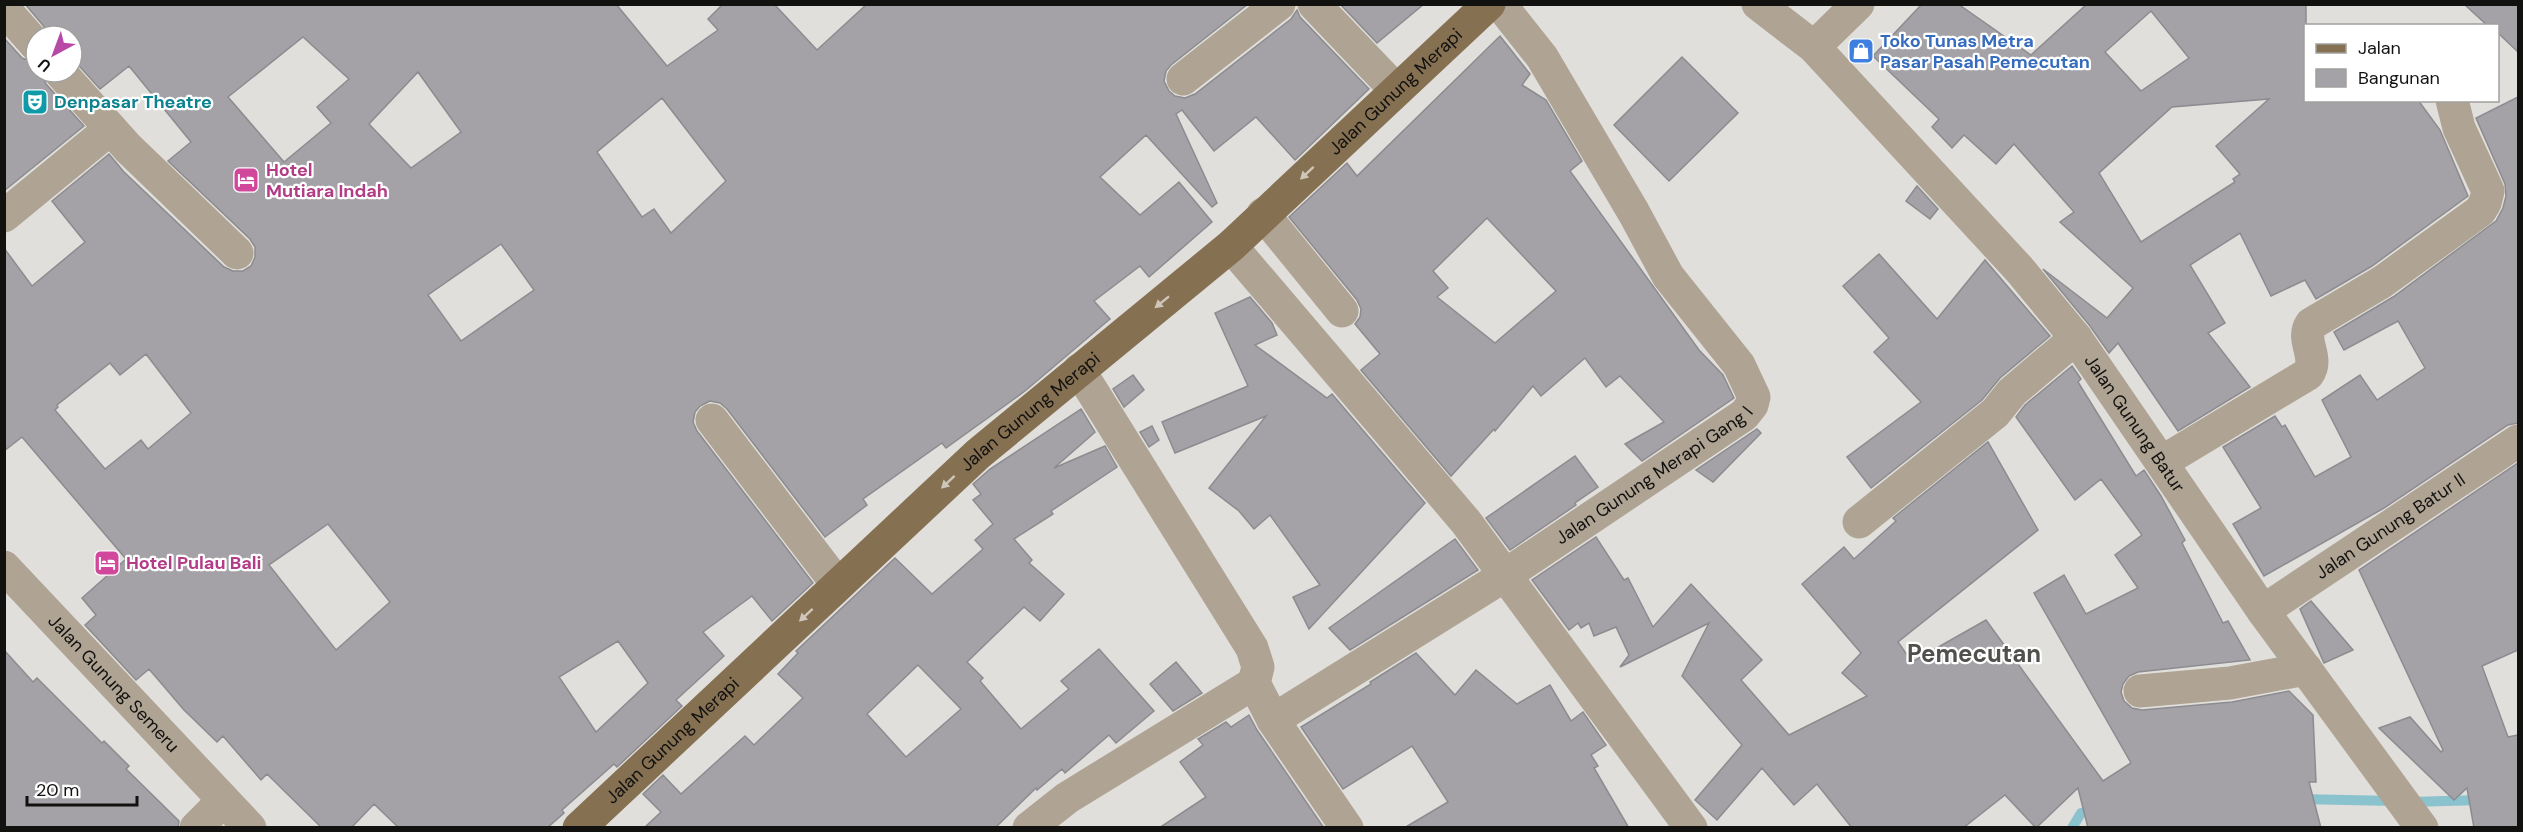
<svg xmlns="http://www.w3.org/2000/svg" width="2523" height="832" font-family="'DM Sans',sans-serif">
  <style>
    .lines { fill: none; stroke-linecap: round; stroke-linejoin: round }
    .stream { stroke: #8ac2ce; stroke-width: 10 }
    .building { fill: #a4a2a7; stroke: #8c8b8f; stroke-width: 1.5; fill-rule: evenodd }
    .minor { stroke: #afa393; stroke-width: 33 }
    .major { stroke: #867052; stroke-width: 33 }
    .oneway { fill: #cfc6ba }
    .labels { text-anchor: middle; stroke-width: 4.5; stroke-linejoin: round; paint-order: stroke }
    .shop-label { font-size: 18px; font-weight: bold; fill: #366cbe; stroke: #fff; text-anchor: start }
    .street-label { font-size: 18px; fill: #111110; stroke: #fff }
    .culture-label { font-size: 18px; font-weight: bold; fill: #0d838f; stroke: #fff; text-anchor: start }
    .hotel-label { font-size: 18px; font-weight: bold; fill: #b23c85; stroke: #fff; text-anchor: start }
    .district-label { font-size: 24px; font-weight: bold; fill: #50504c; stroke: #fff }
  </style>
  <rect width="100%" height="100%" fill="#e0dfdb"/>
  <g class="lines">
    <g class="stream">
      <path d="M2299,799L2394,801"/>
      <path d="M2410,802L2481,800"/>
      <path d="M2072,828L2081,813L2096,809"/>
    </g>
  </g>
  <g class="building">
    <path d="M25,4H616L667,66L718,30L708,19L723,4H774L817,50L867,4H1248L1171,65L1166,71L1164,81L1169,91L1175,96L1185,98L1195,94L1291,19L1297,10L1300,17L1369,89L1295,160L1256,117L1214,151L1182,110L1176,114L1217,203L1212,207L1146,135L1100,177L1140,215L1179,182L1212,222L1149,277L1140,266L1094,301L1110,319L1025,391L946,448L942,443L863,499L867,505L825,537L727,409L720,403L710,401L700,406L695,412L693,422L697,431L813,583L772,621L752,596L703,632L724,656L676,700L682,706L617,767L614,764L562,810L564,813L547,828H399L374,804L351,828H322L267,774L261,780L223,736L217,742L184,710L149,669L136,680L85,625L96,615L82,598L126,559L22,437L4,451V248L32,286L85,242L52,201L109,154L124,172L224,267L233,271H243L251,266L255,257V247L250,239L168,161L191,142L129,66L100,89L72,58V36H52ZM303,37L349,79L317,107L331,123L284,162L228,97ZM418,72L461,132L411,168L369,124ZM662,98L726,181L671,233L654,209L642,217L597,152ZM501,244L534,290L461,341L428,295ZM146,354L191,413L148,449L141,440L105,469L55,410L58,407L57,405L110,363L120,375ZM328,524L390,602L336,650L269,565ZM618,641L648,683L596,732L559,677Z"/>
    <path d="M1340,4H1424L1377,43Z"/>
    <path d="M1922,4H1958L2031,55L2087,4H2306V100H2418L2440,130L2468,196L2372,266L2316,299L2305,280L2271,296L2240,233L2190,265L2225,323L2208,333L2250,387L2178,431L2118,343L2109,353L2090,326L2043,269L2107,318L2133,288L2060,222L2074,212L2014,144L1996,164L1964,135L1952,148L1932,127L1939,119L1873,56ZM2151,11L2189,58L2141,91L2105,52ZM2269,99L2216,146L2240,174L2233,179L2235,182L2141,242L2099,173L2172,107Z"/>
    <path d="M2464,4H2518V52L2498,33V26H2488Z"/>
    <path d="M1500,36L1530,74L1522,85L1546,100L1582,161L1570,171L1699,350L1723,375L1734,398L1642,461L1625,444L1664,422L1620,376L1606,387L1585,358L1541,396L1533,386L1495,431L1494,429L1451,476L1361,370L1380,354L1355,324L1360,317L1361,309L1357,300L1289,217L1347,163L1357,176ZM1487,218L1556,291L1495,343L1437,297L1448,288L1433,271Z"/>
    <path d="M4,38L22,58L36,63V72H42L46,84L84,126L4,191Z"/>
    <path d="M1682,57L1738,113L1669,181L1614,125Z"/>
    <path d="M2518,97V423L2508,425L2384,508L2264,576L2233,524L2261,508L2223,447L2275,416L2282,427L2285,425L2315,477L2351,457L2322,400L2360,375L2377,400L2425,368L2398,321L2344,350L2334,332L2393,297L2496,221L2503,208L2506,196L2505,184L2476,118Z"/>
    <path d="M1917,186L1938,209L1930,219L1906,201Z"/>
    <path d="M1879,254L1937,319L1985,260L2050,336L2000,378L1982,400L1871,488L1847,457L1921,402L1874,352L1889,338L1843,286Z"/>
    <path d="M1250,297L1272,323L1277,335L1255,345L1327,398L1332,394L1425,503L1309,629L1293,597L1320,585L1270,515L1254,529L1239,511L1209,488L1266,416L1175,453L1162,422L1248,386L1215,313Z"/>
    <path d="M2072,366L2081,379L2078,382L2136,476L2144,470L2161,496L2185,540L2182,543L2223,623L2228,621L2250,660L2138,672L2129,676L2123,684L2121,692L2124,701L2132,708L2142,710L2232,702L2289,691L2313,715L2316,782H2309L2321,828H2088L2078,788L2036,828L2005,795L1963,828H1852L1817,784L1794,805L1762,768L1717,820L1695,800L1742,745L1682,676L1709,623L1620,667L1629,655L1616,627L1594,636L1589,623L1581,628L1578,623L1569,630L1532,580L1596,537L1624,580L1628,578L1653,627L1691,584L1762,660L1741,680L1789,735L1867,696L1842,673L1861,653L1802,584L1844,547L1854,559L1896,521L1893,518L1988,442L2038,530L1898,642L1912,662L1986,620L2103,781L2131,763L2034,593L2064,575L2086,614L2138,588L2115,555L2142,535L2101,479L2075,500L2016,417L2025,405Z"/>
    <path d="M1133,375L1144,390L1124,407L1113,389Z"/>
    <path d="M1081,409L1095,432L1054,468L1105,446L1117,467L1051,511L1053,514L1014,539L1032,560L1029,563L1064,594L1040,621L1024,607L967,662L983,678L980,681L1021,729L1069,689L1061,681L1099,649L1154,711L1116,743L1109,735L1065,773L1062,769L1037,790L1036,788L995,828H644L661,812L643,794L663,775L681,794L745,736L754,745L803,698L778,674L798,653L796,651L895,558L932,594L983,549L975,540L993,524L973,500L981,494L973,484L990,469ZM918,665L961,709L906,757L867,714Z"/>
    <path d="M1152,426L1159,440L1149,447L1140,432Z"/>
    <path d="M1757,429L1761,433L1713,482L1696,470Z"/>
    <path d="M1575,456L1598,487L1575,503L1576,505L1510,550L1486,518Z"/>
    <path d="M2518,463V650L2482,666L2508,737L2518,735V828H2474L2467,788L2454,800L2379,728L2410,717L2441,752L2443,750L2359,570Z"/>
    <path d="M1455,539L1478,570L1350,650L1329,628Z"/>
    <path d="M2311,601L2353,650L2324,663L2300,609Z"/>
    <path d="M4,650L33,682L37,678L102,743L104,741L129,766L126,769L179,821L178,828H4Z"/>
    <path d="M1416,653L1455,695L1476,670L1517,704L1550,685L1571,721L1583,712L1606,745L1591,755L1598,766L1594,768L1629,828H1404L1448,802L1412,746L1343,789L1301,727L1371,684L1370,682Z"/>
    <path d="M1176,662L1202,693L1173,711L1150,684Z"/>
    <path d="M1249,715L1257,730L1324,828H1159L1206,797L1180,762L1203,745L1198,739L1226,722L1231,727Z"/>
  </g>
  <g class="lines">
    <g class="minor">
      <path d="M1314,4L1396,90"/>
      <path id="s1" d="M1758,4L1814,47L2019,269L2076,338L2263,611L2422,828"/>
      <path d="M4,9L36,45"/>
      <path d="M1814,47L1858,4"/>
      <path d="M60,72L128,148L237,253"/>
      <path d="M1183,79L1279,4"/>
      <path d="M1263,214L1342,311"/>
      <path d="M4,216L110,129"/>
      <path d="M1231,246L1466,522L1691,828"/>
      <path d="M1079,370L1252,648L1258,667L1254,683L1273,720L1347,828"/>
      <path d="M712,420L838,585"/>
      <path d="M2162,462L2308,374C2320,358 2300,340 2311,324L2382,282L2480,211L2485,203L2488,191L2459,128L2452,100"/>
      <path d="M1859,522L1995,413L2012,392L2076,338"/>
      <path id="s2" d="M4,567L250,828"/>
      <path id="s3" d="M2263,611L2518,441"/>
      <path d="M2140,691L2230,683L2306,669"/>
      <path id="s4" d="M1273,720L1504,576L1744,415L1752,405L1754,397L1739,365L1668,276L1634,213L1542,57L1500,4"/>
      <path d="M196,828L223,801"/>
      <path d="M1029,828L1067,798L1254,683"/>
    </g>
    <path class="major" id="s5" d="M579,828L978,454L1231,246L1489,4"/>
  </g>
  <defs><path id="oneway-solid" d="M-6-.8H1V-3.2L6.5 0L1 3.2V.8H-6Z" transform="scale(1.5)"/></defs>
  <g class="oneway">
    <use href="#oneway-solid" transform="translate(1307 173) rotate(137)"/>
    <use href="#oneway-solid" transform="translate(1162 302) rotate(141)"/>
    <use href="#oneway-solid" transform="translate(948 482) rotate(137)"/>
    <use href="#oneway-solid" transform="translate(806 615) rotate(137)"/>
  </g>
  <defs>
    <g id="shop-square" transform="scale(1.35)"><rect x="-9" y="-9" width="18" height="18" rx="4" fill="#3f7fe0" stroke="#fff"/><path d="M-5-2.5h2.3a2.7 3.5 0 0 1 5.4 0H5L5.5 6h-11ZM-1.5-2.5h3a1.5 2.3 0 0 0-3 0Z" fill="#fff"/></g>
    <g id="theatre-square" transform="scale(1.35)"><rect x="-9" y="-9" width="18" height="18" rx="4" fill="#0f9aa8" stroke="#fff"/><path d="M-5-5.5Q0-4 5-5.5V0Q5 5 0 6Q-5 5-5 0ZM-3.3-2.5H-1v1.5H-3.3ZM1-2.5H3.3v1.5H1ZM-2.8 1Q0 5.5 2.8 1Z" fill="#fff"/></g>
    <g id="hotel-square" transform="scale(1.35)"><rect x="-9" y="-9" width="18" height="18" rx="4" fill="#d1479c" stroke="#fff"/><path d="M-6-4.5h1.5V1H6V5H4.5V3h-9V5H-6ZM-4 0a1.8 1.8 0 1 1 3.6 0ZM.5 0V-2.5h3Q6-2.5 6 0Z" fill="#fff"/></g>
  </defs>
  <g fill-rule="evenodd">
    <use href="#shop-square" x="1861" y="51"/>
    <use href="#theatre-square" x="35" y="102"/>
    <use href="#hotel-square" x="246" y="180"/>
    <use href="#hotel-square" x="107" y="563"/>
  </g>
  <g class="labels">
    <g class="shop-label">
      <text x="1880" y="47">Toko Tunas Metra<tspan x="1880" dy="21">Pasar Pasah Pemecutan</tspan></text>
    </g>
    <g class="street-label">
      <text dy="6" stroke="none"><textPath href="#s5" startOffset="1100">Jalan Gunung Merapi</textPath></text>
      <text dy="6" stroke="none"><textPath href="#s5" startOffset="614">Jalan Gunung Merapi</textPath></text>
      <text dy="6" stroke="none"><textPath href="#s1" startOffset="566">Jalan Gunung Batur</textPath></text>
      <text dy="6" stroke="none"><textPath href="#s4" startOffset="453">Jalan Gunung Merapi Gang I</textPath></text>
      <text dy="6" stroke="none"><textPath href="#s3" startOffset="153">Jalan Gunung Batur II</textPath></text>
      <text dy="6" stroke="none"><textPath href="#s2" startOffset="160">Jalan Gunung Semeru</textPath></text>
      <text dy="6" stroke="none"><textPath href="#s5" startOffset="128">Jalan Gunung Merapi</textPath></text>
    </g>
    <g class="culture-label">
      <text x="54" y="108">Denpasar Theatre</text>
    </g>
    <g class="hotel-label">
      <text x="266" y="176">Hotel<tspan x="266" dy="21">Mutiara Indah</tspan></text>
      <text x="126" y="569">Hotel Pulau Bali</text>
    </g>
    <g class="district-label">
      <text x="1974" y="662">Pemecutan</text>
    </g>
  </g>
  <rect width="2523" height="832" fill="none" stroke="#111110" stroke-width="12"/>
  <rect x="2304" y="24" width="195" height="78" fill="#ffffff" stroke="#a0a09f" stroke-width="1.5"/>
  <rect x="2316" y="44" width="30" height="9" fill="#867052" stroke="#a0a09f" stroke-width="1.5"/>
  <text x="2358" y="54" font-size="18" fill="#111110">Jalan</text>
  <rect x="2316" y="69" width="30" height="18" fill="#a4a2a7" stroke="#a0a09f" stroke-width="1.5"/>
  <text x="2358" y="84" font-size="18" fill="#111110">Bangunan</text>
  <g transform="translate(54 54) rotate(221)"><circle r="28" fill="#ffffff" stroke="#a0a09f" stroke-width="1.5"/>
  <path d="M0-4.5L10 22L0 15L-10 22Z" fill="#b849a7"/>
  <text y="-9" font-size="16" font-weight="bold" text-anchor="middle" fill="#111110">U</text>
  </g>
  <path d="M27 796v9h110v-9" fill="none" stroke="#111110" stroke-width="3"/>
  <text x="36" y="796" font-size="18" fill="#111110" stroke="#ffffff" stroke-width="4.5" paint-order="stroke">20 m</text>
</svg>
